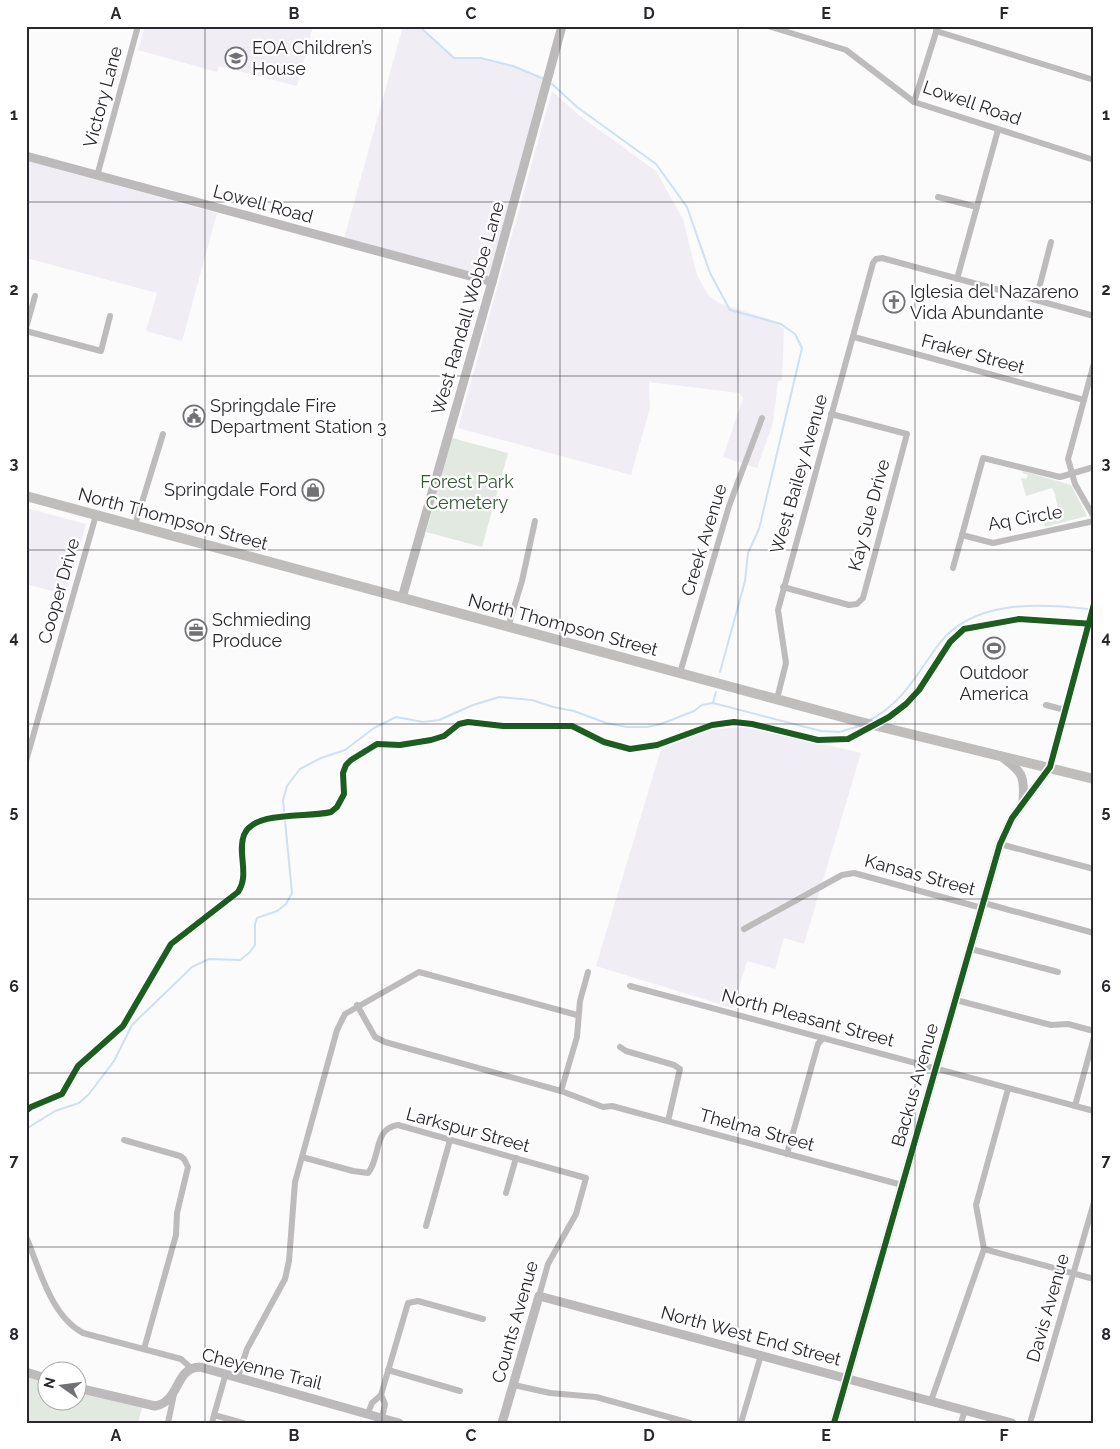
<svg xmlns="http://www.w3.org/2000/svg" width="1120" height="1449" font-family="Raleway,sans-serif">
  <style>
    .built { fill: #f0edf5 }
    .green { fill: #e1e9e1 }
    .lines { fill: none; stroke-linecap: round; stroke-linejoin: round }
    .stream { stroke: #cee0f2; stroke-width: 2 }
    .street { stroke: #bdbbbb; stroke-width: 6 }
    .secondary { stroke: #bcbaba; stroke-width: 9 }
    .primary { stroke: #c0bebd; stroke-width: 10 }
    .cycleway-casing { stroke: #fff; stroke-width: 9 }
    .cycleway { stroke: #1b5e20; stroke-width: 6 }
    .grid { fill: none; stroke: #29262c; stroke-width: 1; stroke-opacity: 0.55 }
    .labels { text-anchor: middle; stroke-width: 4.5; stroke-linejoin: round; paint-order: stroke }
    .poi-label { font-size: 18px; fill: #29262c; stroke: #fff; text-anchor: start }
    .street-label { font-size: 18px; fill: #29262c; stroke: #fff }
    .park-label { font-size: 18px; fill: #335933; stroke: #fff }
    .neatline { fill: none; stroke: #29262c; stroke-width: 2 }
    .grid-label { font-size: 16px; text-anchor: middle; font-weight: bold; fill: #29262c }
  </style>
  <rect width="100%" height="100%" fill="#fbfbfc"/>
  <g class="built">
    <path d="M145,26H313L297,86L219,66L217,72L138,50Z"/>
    <path d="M403,26H419L454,58H481L513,66L544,79L492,282L343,242Z"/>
    <path d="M552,91L580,116L656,171L683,219L697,275L708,295L719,303L774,321L784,329L782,380L778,381L773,423L757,468L723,457L743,398L739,393L649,382L650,408L631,475L458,428Z"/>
    <path d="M28,161L217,213L182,341L146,331L157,293L26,258Z"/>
    <path d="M26,508L86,524L66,595L26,584Z"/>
    <path d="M749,726L861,753L804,944L784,938L775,969L747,961L733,1008L596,966L661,749L704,731Z"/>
  </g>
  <g class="green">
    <path d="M452,438L508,453L482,547L426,532Z"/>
    <path d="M1023,471L1071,485L1087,516L1045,527L1043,519L1059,515L1055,494L1052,488L1026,496L1021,478L1026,479L1028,475L1022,473Z"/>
    <path d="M26,1372L47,1379L48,1402H78V1388L143,1404L138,1423H26Z"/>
  </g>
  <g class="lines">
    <g class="stream">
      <path d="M419,26L454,58H481L513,66L544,79"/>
      <path d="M552,84L577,107L656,164L687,207L710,273L730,310L781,324L795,334L802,348L759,529L748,553L745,581L720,672"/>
      <path d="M713,703L716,692"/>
      <path d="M870,720C904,702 917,673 939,644C972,600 1039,603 1088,609"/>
      <path d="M26,1129L55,1111L79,1103L89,1094L114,1061L132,1025L192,967L209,959L240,960L249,953L255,945V924L257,918L277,911L286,904L292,893L283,800L287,786L293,778L300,769L321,758L345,750L374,728L396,717L423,722L439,720L473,705L499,697L532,700L553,707L574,711L606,723L627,727H647L661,724L694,711L702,705L713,703L821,731L839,732L860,726"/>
    </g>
    <g class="street">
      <path d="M768,26L846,50L914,102L1094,160"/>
      <path d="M936,31L1094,80"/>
      <path d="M914,102L938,26"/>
      <path d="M97,176L138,26"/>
      <path d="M938,197L977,207"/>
      <path d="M957,279L998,130"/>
      <path d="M1036,300L1051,242"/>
      <path d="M26,328L35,296"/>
      <path d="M26,331L101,351L110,316"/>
      <path d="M854,337L1084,400"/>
      <path d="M1094,363L1068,459L1075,484L1094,517"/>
      <path d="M135,525L163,434"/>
      <path d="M962,535L993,543L1094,521"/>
      <path d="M953,568L983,458L1060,477L1094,467"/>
      <path d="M783,587L849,605L857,604L863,598L907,434L831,414"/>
      <path d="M508,627L522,581L535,521"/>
      <path d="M680,673L729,506L762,418"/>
      <path d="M777,699L786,663L778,610L873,263L876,259L882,258L1094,316"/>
      <path d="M1046,705L1065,710"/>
      <path d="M26,761L96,515"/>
      <path d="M1050,767L1094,604"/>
      <path d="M1000,844L1094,869"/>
      <path d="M984,903L1094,933"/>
      <path d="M744,929L842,875L854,873L982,908"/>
      <path d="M971,949L1058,972"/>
      <path d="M630,986L1094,1111"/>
      <path d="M956,1000L1051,1025L1068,1024L1094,1031"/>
      <path d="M357,1005L375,1037L385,1042L561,1091L603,1107L612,1106L902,1185"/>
      <path d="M620,1047L626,1051L674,1065L680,1069L668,1121"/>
      <path d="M561,1091L577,1037L580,1001L588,972"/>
      <path d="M1075,1106L1094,1037"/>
      <path d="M124,1140L180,1156L184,1159L188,1167L177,1213L176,1235L144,1349"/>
      <path d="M787,1154L818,1044L823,1038"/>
      <path d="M302,1157L353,1171L368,1173C381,1158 373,1128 398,1125L586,1178L576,1214L548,1264L539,1296"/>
      <path d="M506,1193L516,1158"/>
      <path d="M426,1226L450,1140"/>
      <path d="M27,1239C40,1270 51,1316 83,1333L181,1359L191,1368"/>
      <path d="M984,1249L1094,1279"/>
      <path d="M388,1370L460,1391"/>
      <path d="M238,1377L247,1349L285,1279L289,1261L295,1182L337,1030L345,1014L419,972L577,1015"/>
      <path d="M514,1385L550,1393L596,1397L690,1423"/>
      <path d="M381,1395L385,1404L382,1418"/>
      <path d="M931,1401L984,1249L976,1205L1008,1089"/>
      <path d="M368,1413L372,1403L381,1395L408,1303L418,1301L483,1319"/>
      <path d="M214,1415L226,1373"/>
      <path d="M168,1423L174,1394"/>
      <path d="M212,1423L214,1415L243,1423"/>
      <path d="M741,1423L761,1355"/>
      <path d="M961,1423L965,1410"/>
      <path d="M1030,1423L1094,1202"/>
    </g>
    <g class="secondary">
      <path d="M26,156L492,282"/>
      <path d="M402,598L492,282L562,26"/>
      <path d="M1002,757C1022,772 1025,775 1023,801"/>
      <path d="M26,1372L48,1379"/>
      <path d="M78,1388L155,1406C181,1401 174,1368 200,1367L399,1423"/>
      <path d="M502,1423L539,1296L1012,1423"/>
      <path d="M834,1423L1000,844L1012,818L1050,767"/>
    </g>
    <path class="primary" d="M26,496L857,721L1094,779"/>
    <g class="cycleway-casing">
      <g id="cycleway">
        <path d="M26,1111L31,1107L62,1094L78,1066L123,1026L171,944L238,892C250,875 237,853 244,835C254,810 308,818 331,812L337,807L344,794L343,773L346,765L351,760L377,744L400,745L431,740L444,736L459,724L468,722L503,726H572L604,742L630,749L657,745L712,725L734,722L752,724L818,740L848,739L889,717L906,704L919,690L950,642L964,629L1019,619L1094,624"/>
        <path d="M834,1423L1000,844L1012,818L1050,767L1094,604"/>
      </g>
    </g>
    <use href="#cycleway" class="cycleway"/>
  </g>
  <path class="grid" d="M205,26V1423M382,26V1423M560,26V1423M738,26V1423M915,26V1423M26,202H1094M26,376H1094M26,550H1094M26,724H1094M26,899H1094M26,1073H1094M26,1247H1094"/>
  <defs>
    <g id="school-ring" transform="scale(1.125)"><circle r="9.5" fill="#fff" stroke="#727175" stroke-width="1.5"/><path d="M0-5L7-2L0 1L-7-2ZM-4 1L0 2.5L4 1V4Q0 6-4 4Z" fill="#727175"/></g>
    <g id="church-ring" transform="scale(1.125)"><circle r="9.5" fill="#fff" stroke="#727175" stroke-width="1.5"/><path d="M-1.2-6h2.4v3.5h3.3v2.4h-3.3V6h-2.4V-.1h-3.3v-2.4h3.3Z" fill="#727175"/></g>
    <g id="civic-ring" transform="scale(1.125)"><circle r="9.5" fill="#fff" stroke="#727175" stroke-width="1.5"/><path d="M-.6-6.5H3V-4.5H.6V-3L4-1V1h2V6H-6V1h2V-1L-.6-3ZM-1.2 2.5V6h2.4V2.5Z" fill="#727175"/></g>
    <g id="shop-ring" transform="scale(1.125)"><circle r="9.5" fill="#fff" stroke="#727175" stroke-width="1.5"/><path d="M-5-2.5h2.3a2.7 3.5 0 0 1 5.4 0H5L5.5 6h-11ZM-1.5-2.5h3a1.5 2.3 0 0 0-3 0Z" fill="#727175"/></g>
    <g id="office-ring" transform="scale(1.125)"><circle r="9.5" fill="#fff" stroke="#727175" stroke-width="1.5"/><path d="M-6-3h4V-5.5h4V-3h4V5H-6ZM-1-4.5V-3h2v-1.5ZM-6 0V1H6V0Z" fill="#727175"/></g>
    <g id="stadium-ring" transform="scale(1.125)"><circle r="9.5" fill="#fff" stroke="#727175" stroke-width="1.5"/><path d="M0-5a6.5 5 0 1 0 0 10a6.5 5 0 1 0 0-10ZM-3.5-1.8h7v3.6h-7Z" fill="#727175"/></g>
  </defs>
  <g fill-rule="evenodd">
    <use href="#school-ring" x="236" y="58"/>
    <use href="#church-ring" x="894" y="302"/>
    <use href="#civic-ring" x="194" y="416"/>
    <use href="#shop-ring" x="313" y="490"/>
    <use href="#office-ring" x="196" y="630"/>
    <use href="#stadium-ring" x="994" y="648"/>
  </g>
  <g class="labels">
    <g class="poi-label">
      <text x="252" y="54">EOA Children’s<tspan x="252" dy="21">House</tspan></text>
      <text x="910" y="298">Iglesia del Nazareno<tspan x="910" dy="21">Vida Abundante</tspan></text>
      <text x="210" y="412">Springdale Fire<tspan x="210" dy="21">Department Station 3</tspan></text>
      <text x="297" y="496" text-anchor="end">Springdale Ford</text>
      <text x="212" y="626">Schmieding<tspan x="212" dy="21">Produce</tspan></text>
      <text x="994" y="679" text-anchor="middle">Outdoor<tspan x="994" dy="21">America</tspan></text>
    </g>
    <g class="street-label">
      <text transform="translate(103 97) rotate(-75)" y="6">Victory Lane</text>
      <text transform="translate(972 103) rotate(19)" y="6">Lowell Road</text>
      <text transform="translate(263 204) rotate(15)" y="6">Lowell Road</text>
      <text transform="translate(468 308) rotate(-74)" y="6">West Randall Wobbe Lane</text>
      <text transform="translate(973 354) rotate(15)" y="6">Fraker Street</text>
      <text transform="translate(799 474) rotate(-74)" y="6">West Bailey Avenue</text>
      <text transform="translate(869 515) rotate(-75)" y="6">Kay Sue Drive</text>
      <text transform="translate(1025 518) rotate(-10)" y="6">Aq Circle</text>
      <text transform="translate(173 519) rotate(15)" y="6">North Thompson Street</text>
      <text transform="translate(704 540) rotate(-73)" y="6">Creek Avenue</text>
      <text transform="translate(59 591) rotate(-74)" y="6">Cooper Drive</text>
      <text transform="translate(563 625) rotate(15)" y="6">North Thompson Street</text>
      <text transform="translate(920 875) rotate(15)" y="6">Kansas Street</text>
      <text transform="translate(808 1018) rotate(15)" y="6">North Pleasant Street</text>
      <text transform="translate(915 1085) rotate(-74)" y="6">Backus Avenue</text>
      <text transform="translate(468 1130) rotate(15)" y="6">Larkspur Street</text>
      <text transform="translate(757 1130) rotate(15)" y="6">Thelma Street</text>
      <text transform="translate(1048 1308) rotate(-74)" y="6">Davis Avenue</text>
      <text transform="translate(515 1322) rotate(-74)" y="6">Counts Avenue</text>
      <text transform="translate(751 1336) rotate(15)" y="6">North West End Street</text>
      <text transform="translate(262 1369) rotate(14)" y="6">Cheyenne Trail</text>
    </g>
    <g class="park-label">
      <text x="467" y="488">Forest Park<tspan x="467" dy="21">Cemetery</tspan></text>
    </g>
  </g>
  <rect width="1120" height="1449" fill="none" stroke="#ffffff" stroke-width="55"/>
  <g transform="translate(62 1386) rotate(284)"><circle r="24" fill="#ffffff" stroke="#a9a8ab"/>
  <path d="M0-4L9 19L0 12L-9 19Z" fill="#727175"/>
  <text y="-8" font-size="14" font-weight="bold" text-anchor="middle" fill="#29262c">N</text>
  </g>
  <rect x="28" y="28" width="1064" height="1394" class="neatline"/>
  <g class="grid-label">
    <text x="116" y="19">A</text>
    <text x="294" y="19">B</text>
    <text x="471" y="19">C</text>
    <text x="649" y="19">D</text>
    <text x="826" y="19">E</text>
    <text x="1004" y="19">F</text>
    <text x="14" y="120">1</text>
    <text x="1106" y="120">1</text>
    <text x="14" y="295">2</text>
    <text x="1106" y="295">2</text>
    <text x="14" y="469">3</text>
    <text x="1106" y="469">3</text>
    <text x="14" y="643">4</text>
    <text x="1106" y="643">4</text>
    <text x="14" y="817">5</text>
    <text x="1106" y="817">5</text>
    <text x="14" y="992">6</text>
    <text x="1106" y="992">6</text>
    <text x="14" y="1166">7</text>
    <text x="1106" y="1166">7</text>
    <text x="14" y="1340">8</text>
    <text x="1106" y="1340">8</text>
    <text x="116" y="1441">A</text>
    <text x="294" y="1441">B</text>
    <text x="471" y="1441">C</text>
    <text x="649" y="1441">D</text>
    <text x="826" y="1441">E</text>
    <text x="1004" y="1441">F</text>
  </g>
</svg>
